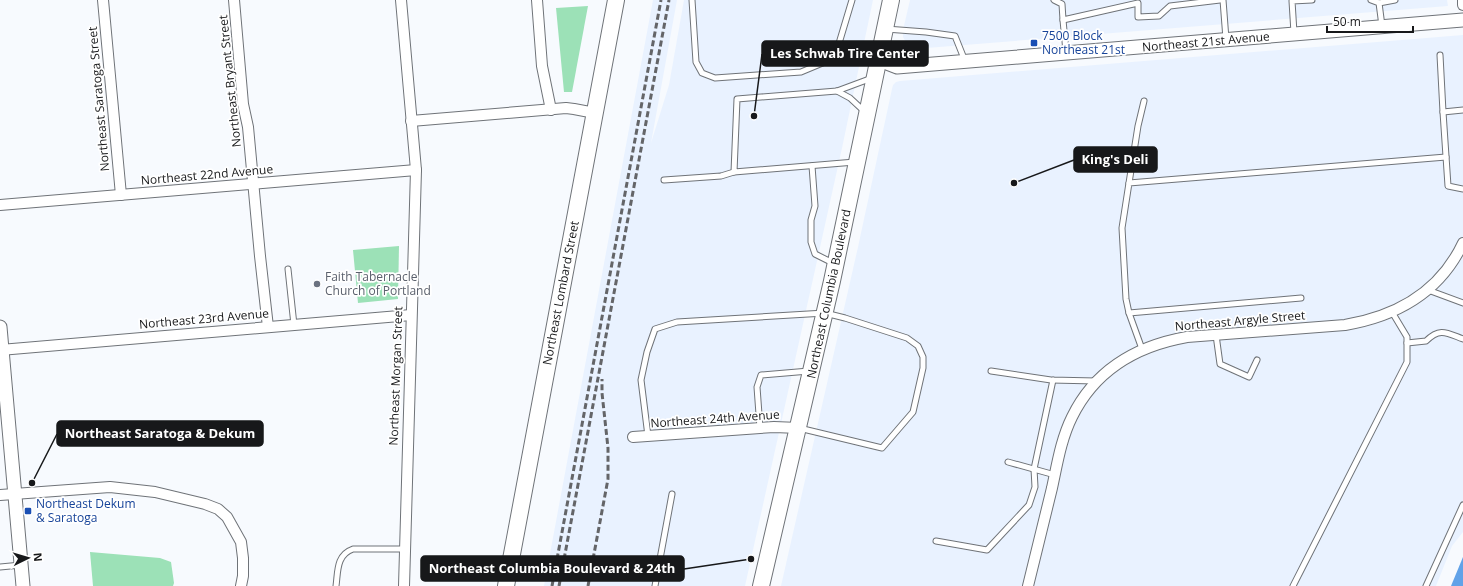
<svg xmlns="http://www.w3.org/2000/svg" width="1463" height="586" font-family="'Open Sans',sans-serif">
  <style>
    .built { fill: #e9f2ff }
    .green { fill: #9ce1b7 }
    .water { fill: #61a2e8 }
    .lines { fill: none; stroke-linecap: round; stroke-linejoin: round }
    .service-casing { stroke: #6f7378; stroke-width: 7 }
    .minor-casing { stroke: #6f7378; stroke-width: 12 }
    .tertiary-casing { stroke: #6f7378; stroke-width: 15 }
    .primary-casing { stroke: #6f7378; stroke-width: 18 }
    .service { stroke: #fff; stroke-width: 5 }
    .minor { stroke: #fff; stroke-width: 10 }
    .tertiary { stroke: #fff; stroke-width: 13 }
    .primary { stroke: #fff; stroke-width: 16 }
    .rail { stroke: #646568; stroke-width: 3; stroke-dasharray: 6 3; stroke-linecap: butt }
    .transit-dot { fill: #1a4fb4; stroke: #fff; stroke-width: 1.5 }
    .worship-dot { fill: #6b7280; stroke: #fff; stroke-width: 1.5 }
    .labels { text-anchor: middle; stroke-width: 3.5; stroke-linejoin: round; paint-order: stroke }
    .transit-label { font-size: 12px; fill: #164399; stroke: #fff; text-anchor: start }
    .street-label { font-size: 12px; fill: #17181a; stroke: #fff }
    .worship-label { font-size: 12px; fill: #5b616d; stroke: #fff; text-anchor: start }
    .leader { fill: none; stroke: #17181a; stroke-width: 1.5 }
    .callout-dot { fill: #17181a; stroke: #fff; stroke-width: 1.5 }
    .callout { fill: #17181a; stroke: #17181a; stroke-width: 1.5 }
    .callout-label { font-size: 13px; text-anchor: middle; font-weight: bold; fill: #fff }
  </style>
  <rect width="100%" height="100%" fill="#f7fafe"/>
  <g class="built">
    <path d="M653,0H677L651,143L669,85L684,0H873L842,148L745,586H544Z"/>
    <path d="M910,0H1447L1448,6L914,49L908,46L903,37V30Z"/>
    <path d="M1463,35V532L1452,546L1436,586H781L858,247L892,89L893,85L896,82L900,81Z"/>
  </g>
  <g class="green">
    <path d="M588,6L572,92H564L556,8Z"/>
    <path d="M399,246L398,299L358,303L353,250Z"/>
    <path d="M90,552L160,558L171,562L174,583L173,586H93Z"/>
  </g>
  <path class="water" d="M1463,557V586H1451Z"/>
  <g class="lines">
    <g class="service-casing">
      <g id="service">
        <path d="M692,0L696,62L702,73L715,78L801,72L825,62L837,50"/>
        <path d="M852,0L837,50L864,55L876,59"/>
        <path d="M1054,0L1062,4L1063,20L1138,3V17L1159,16L1170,6L1220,0"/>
        <path d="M1223,0L1226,39"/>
        <path d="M1371,0L1379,3L1382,26"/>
        <path d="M1379,3L1395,0"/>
        <path d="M1063,20L1066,52"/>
        <path d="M886,29L926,32L955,36L965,61"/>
        <path d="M1294,33L1292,1L1312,0"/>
        <path d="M1440,55L1443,112L1463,110"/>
        <path d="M837,91L850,98L865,112"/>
        <path d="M1443,112L1448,186L1463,189"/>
        <path d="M855,162L734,172L737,99L837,91L872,78"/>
        <path d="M812,166L815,206L811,220V242L815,254L833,263"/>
        <path d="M664,180L721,176L734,172"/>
        <path d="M1129,183L1138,126L1144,101"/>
        <path d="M288,269L294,325"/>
        <path d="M1428,290L1463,303"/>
        <path d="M1301,298L1129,313L1126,299L1122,228L1129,183L1446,157"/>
        <path d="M1129,313L1142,349"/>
        <path d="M1216,335L1220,364L1249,377L1257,360"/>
        <path d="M1407,343L1426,341C1440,327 1447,333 1463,339"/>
        <path d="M991,371L1051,380L1096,381"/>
        <path d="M760,428L757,387L761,375L809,371"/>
        <path d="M648,436L641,380L647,352L655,329L677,322L825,313L845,318L907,338L918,346L923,357V368L913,412L882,448L799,428"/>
        <path d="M1008,462L1055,475"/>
        <path d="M936,541L987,550L1029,505L1035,487L1034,469L1053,380"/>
        <path d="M0,567L21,565"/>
        <path d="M336,586C338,572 336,555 353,549H404"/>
        <path d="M655,586L672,494"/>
        <path d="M1293,586L1407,362V337L1392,312"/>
        <path d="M1426,586L1463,505"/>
      </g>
    </g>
    <g class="minor-casing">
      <g id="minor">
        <path d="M103,0L121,195"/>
        <path d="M234,0L243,104L248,127L260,256L268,327"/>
        <path d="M401,0L416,170L404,586"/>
        <path d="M537,0L542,66L551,110"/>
        <path d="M1463,0V5"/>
        <path d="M411,121L566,108L574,109L595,113"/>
        <path d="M0,205L416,170"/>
        <path d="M0,350L411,315"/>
        <path d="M633,437L774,427L799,428"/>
        <path d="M0,495L110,487L155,492L205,504L218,509L227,517L241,542L243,558V576L241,586"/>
        <path d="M1028,586C1036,553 1044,521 1052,488C1057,465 1061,439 1072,417C1095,370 1136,346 1187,337L1345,325C1398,316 1440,292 1463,243"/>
      </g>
    </g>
    <g class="tertiary-casing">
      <g id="tertiary">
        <path d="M879,60L897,67L1463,20"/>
        <path d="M0,327L23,586"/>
      </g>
    </g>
    <g class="primary-casing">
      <g id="primary">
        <path d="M506,586L616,0"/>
        <path d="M761,586L832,281L891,0"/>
      </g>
    </g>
    <use href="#service" class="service"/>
    <use href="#minor" class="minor"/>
    <use href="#tertiary" class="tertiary"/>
    <use href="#primary" class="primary"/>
    <g class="rail">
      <path d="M552,586L661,0"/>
      <path d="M559,586L669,0"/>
      <path d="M588,586L608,479V448L602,393V379"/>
    </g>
  </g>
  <g class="transit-dot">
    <rect x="1030" y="39" width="8" height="8" rx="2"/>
    <rect x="24" y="507" width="8" height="8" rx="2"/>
  </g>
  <circle class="worship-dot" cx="317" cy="284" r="4"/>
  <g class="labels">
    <g class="transit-label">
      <text x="1042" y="40">7500 Block<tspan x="1042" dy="14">Northeast 21st</tspan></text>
      <text x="36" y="508">Northeast Dekum<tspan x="36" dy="14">&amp; Saratoga</tspan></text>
    </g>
    <g class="street-label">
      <text transform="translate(1206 42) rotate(-5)" y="4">Northeast 21st Avenue</text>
      <text transform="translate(230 81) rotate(-96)" y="4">Northeast Bryant Street</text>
      <text transform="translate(99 99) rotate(-95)" y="4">Northeast Saratoga Street</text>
      <text transform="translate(207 175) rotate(-5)" y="4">Northeast 22nd Avenue</text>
      <text transform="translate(561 293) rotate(-79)" y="4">Northeast Lombard Street</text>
      <text transform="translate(829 294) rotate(-78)" y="4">Northeast Columbia Boulevard</text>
      <text transform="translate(204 319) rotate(-5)" y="4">Northeast 23rd Avenue</text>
      <text transform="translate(1240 321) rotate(-5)" y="4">Northeast Argyle Street</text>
      <text transform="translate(396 376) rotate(-88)" y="4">Northeast Morgan Street</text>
      <text transform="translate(715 419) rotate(-4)" y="4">Northeast 24th Avenue</text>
    </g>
    <g class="worship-label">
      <text x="325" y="281">Faith Tabernacle<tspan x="325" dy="14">Church of Portland</tspan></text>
    </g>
  </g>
  <path class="leader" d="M754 116L762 54M1014 183L1074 160M32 483L57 434M751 559L684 569"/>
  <g class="callout-dot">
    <circle cx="754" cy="116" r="4"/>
    <circle cx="1014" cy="183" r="4"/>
    <circle cx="32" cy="483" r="4"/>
    <circle cx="751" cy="559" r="4"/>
  </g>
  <g class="callout">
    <rect x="762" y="41" width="166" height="25" rx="4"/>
    <rect x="1074" y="147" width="83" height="25" rx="4"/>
    <rect x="57" y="421" width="206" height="25" rx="4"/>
    <rect x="421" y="556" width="263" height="25" rx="4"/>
  </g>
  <g class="callout-label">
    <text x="845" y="58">Les Schwab Tire Center</text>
    <text x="1115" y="164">King's Deli</text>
    <text x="160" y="438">Northeast Saratoga &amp; Dekum</text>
    <text x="552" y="573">Northeast Columbia Boulevard &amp; 24th</text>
  </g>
  <g transform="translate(28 558) rotate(85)" stroke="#ffffff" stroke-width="3" paint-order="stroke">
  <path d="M0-3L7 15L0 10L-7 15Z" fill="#17181a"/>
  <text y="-6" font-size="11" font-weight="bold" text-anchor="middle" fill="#17181a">N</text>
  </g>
  <path d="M1327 26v6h86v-6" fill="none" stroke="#17181a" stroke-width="2"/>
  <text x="1333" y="26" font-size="12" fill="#17181a" stroke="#ffffff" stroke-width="3" paint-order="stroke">50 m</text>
</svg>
